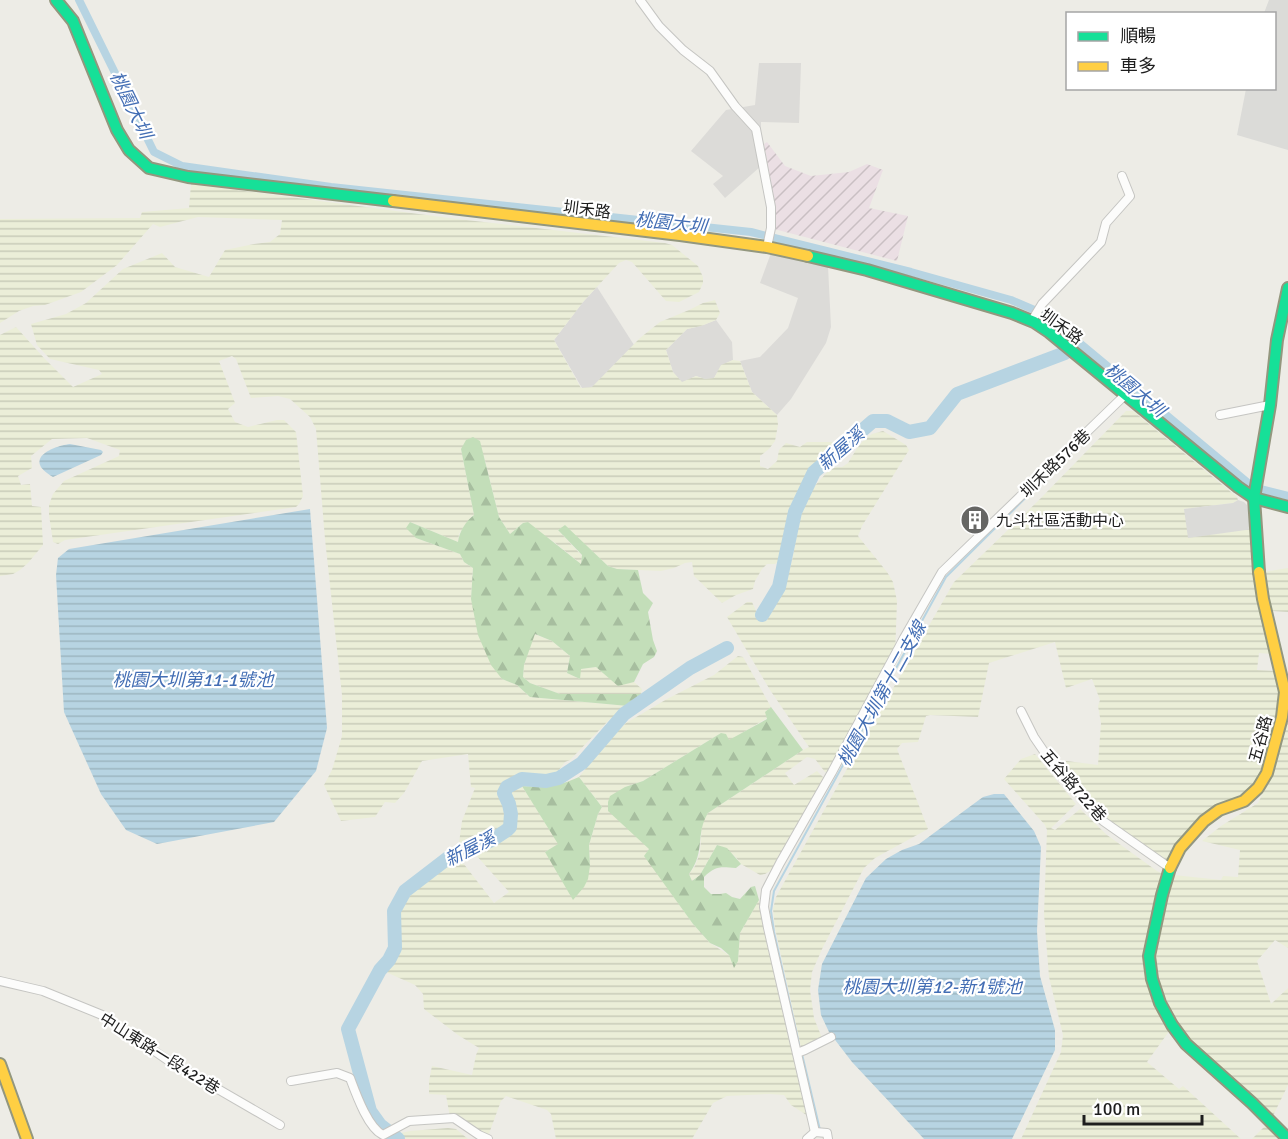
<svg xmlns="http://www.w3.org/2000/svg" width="1288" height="1139" font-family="Signika,'Noto Sans TC',sans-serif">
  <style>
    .residential { fill: #dcdbd8 }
    .industrial { fill: url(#industrial-furrows) }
    .religious { fill: #dbdad8 }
    .farmland { fill: url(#farmland-rules) }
    .forest { fill: url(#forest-firs) }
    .parking { fill: #dbdbd8 }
    .water { fill: url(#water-rules) }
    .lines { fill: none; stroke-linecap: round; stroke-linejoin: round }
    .stream { stroke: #b7d4e2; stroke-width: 2 }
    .canal { stroke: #b7d4e2; stroke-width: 8 }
    .river { stroke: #b7d4e2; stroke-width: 14 }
    .street-casing { stroke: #c5c5c2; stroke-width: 10 }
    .fast-casing { stroke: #93977e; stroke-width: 14 }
    .slow-casing { stroke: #93977e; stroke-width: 14 }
    .street { stroke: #fcfcfb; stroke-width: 8 }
    .fast { stroke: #16e098; stroke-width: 10 }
    .slow { stroke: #ffcf43; stroke-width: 10 }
    .labels { text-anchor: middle; stroke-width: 4.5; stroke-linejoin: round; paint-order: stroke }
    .street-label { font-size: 16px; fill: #1e1e1e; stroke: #fff }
    .poi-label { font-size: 16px; fill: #1e1e1e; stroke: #fff; text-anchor: start }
    .water-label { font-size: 18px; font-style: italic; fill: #436eb4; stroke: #fff }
  </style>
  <defs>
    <pattern id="industrial-furrows" width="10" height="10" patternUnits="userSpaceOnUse" patternTransform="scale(1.5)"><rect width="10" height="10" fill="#ebdfe4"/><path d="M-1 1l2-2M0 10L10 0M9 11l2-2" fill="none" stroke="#c9bfc3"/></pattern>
    <pattern id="farmland-rules" width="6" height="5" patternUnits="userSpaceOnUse" patternTransform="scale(1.5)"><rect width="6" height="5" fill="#ebeed8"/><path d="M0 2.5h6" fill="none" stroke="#c9ccb9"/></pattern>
    <pattern id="forest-firs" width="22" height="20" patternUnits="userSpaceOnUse" patternTransform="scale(1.5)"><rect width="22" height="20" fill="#c3deb9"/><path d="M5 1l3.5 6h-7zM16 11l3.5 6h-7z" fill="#a7be9f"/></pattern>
    <pattern id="water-rules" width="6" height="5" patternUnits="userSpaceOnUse" patternTransform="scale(1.5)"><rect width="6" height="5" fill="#b7d4e2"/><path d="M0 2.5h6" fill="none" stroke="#9db6c1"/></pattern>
  </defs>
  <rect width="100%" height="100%" fill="#edece6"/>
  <g class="residential">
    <path d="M759,63H801L799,123L761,122V166L725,198L713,184L723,176L691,151L726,110L755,105Z"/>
    <path d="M771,253L828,266L831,327L826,343L791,399L777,415L752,392L740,361L760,357L788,328L798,298L760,283Z"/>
    <path d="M716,320L732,342L733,360L722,365L714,378L705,379L696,376L682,383L673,372L666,350L687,329L701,326Z"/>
  </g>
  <path class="industrial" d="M767,142L785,166L811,176L849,172L867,164L883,170L869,208L908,216L897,261L774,229L773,195L764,144Z"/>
  <path class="religious" d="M597,287L634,345L592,388H582L554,340L583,302Z"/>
  <g class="farmland">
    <path d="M191,184L449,218L665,243L672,245L698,266L703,277V283L699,292L679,302L666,301L632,262L626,260L619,263L583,302L554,340L581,388L592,387L640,338L660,322L689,310L703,303L715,300L720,313L716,320L701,326L687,329L666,350L673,372L682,382L696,376L705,379L714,378L721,365L733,360L740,361L752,392L777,415L778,425L775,441L769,449L760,456V466L768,469L777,461L779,450L786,443L800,447L807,442H843L824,457L802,484L792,502L781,560L775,564H767L762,569L755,581L753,589L736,595L722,603L694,576L692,562L685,563L674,568L661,571L617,569L608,566L565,526L558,530L582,556L581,564L554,542L523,523L510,534L499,517L484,456L461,449L474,515L471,517L459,534L458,542L410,522L416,538L460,554L464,562L473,568L471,599L502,679L517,685L530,697L628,706L609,720L570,760L565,762L556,774L552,777H520L502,788L501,793L509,816L506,824L499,832L488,838L463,847L459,843L462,821L475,788L471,787L468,754L422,761L404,793L395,803L385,802L375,817L341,821L324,785L332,770L342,736V695L325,539L316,429L310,417L290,399L278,396L251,398L236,359L232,356L219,361L235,403L228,409L235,422L248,427L277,420H284L296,432L303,496L299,504L296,507L65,540L58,544L53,542L49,515V505L53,494L64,481L119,456L120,450L87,438L52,439L31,456L32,468L18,476L21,485L30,484L32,506L41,507L43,545L28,563L20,570L13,574L0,576V335L16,327L44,358L73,387L102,374L99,370L50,359L37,345L31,324L66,314L86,303L123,269L162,253L175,267L209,277L225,250L254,244L270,242L280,234L282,220L198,217L160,227L153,224L117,265L81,292L45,305L33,306L19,311L0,323V219L140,218L142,212L189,208Z"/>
    <path d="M1126,411H1133L1237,497L1238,500L1233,503L1184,509L1253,529L1272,654L1259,653L1257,670L1276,671L1281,697L1278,713L1258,787L1216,815L1169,867L1114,829L1051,759L1098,765L1101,723L1098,706L1100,700L1092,679L1066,688L1055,642L989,663L978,717L930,715L926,716L918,742L902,743L897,749L928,829L875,858L864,868L823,947L812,972L810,990L814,1018L824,1043L823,1046L805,1054L802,1052L775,928L773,909L776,897L848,767L954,582L1038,501Z"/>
    <path d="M883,431L906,445L909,450L862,526L858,536L887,572L893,582L897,601L895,656L829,773L825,772L815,759L807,757L785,773L794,785L817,771L829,783L780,865L765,874L760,875L741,864L735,856L717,845L700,875L692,881L689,874L695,866L700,853L702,823L708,813L803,750L809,747L770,690L727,617L747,602H752L761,622L767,620L782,594L784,580L789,571L792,561L801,511L806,496L828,471L836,467H842L848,463L859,445L866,438L872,434Z"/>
    <path d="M1288,568V612L1272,611L1267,601L1263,572Z"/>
    <path d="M534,634L552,641L570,656L567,673L580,679V669L596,667L618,685L634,682L642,689L641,694H560L530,683L523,677L524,665Z"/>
    <path d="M738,656L743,657L771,707L766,712L767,718L729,741L721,733L643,781L625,787L649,849L645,856L693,924L710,943L738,961L740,933L759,900L765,931L808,1116L791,1105L784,1095L769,1094L727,1096L713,1103L692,1139H556L551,1114L547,1110L506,1096L501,1101L487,1139L450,1117L446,1095L429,1094V1081L432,1066L472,1075L476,1055L479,1048L458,1035L424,1009L423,994L415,985L386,972L385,968L396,957L398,951L400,938L397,917L400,907L417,888L418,883L460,859L494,903L509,892L475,854L467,853V852L497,840L504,836L511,829L514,813L509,791L517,785L522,786L559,844L545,852L590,866L589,845L598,814L602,807L579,777L613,735L626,723L667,699L714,675Z"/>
    <path d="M1288,711V948L1275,940L1257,961L1271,1004L1288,988V1085L1272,1118L1187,1040L1169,1010L1155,975L1154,960L1160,921L1174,875L1221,880L1223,876L1238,877L1240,850L1202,841L1221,826L1258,803L1265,789Z"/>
    <path d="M1035,754L1076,804L1051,828L1055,830L1080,809L1107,835L1157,871L1165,875L1148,948L1170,1030L1147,1062L1179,1089L1183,1086L1241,1139H1021L1061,1052L1063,1035L1049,977L1044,914L1047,830L1045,825L1004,779L1021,759Z"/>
    <path d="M1266,1125L1279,1139H1252Z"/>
    <path d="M448,1128L456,1129L468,1139H403L398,1135L401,1133L410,1131Z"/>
  </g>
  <g class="forest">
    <path d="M473,437L480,441L499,517L510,534L523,523L528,522L581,564L582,555L558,530L565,525L608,566L617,569L638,570L643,593L653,603L648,612L653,640L657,651L654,657L643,664L634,682L618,686L596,667L581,669L580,679L567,673L570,656L552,641L535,634L524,665L523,677L530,683L560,694H641L628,706L530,697L517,685L502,679L491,665L478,635L471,599L473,568L464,562L460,554L416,538L406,528L410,522L458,542C459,532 466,521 474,515L461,449L466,440Z"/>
    <path d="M771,707L803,750L708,813C695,834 706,851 689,874L692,881L700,875L717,845L727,848L741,864L736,868C721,867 716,865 704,877V887L711,894H720L726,893L732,897L740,899L751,887L755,886L759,900L740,933L738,961L734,968L729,955L721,948L710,943L693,924L644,856L649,849L608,811V802L610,796L625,787L643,781L721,733L726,734L729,740L767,719L765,712Z"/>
    <path d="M579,777L602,807L598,814L589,845L590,866L588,879L584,887L573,900L545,852L558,844L522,786C546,787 557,787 579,777Z"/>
  </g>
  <g class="parking">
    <path d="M1269,0H1288V150L1237,135L1246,89L1274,88V14L1264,13Z"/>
    <path d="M1238,500L1244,502L1247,505L1253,529L1188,538L1184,509L1233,503Z"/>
  </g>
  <g class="water">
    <path d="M70,444L101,450L103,452L101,455L53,477C23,460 49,447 70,444Z"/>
    <path d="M310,509L327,728L316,771L274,822L157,844L126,830L101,794L64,712L56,575L58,558L69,549Z"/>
    <path d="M994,794H1004L1034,831L1041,847L1037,931L1040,976L1055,1030V1050L1012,1139H924L852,1062L829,1032L821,1015L818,990L822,964L866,878L886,859L902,850L919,844L983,797Z"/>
  </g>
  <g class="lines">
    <g class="stream">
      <path d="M799,1044L774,932L771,911L774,891L946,577L1107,417"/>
      <path d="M802,1054L820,1130"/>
    </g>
    <path class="canal" d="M79,0L154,152L182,166L331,187L751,232L911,272L1011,300L1046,315L1253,487L1288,496"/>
    <g class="river">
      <path d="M762,615L779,587L795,512L814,472L873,421H887L909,432L930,428L957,394L1065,353"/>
      <path d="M398,1139L380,1125L370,1111L348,1029L380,970L389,960L395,948L394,911L405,891L448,858L492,840L507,830L510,827L511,814L509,804L504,793L507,787L522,779L546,781L559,778L582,763L624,714L690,668L727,648"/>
    </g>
    <g class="street-casing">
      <g id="street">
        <path d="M640,0L659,26L683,50L710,71L735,106L756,129L771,207V228L767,247"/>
        <path d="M1034,317L1042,304L1101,242L1106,223L1130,196L1122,176"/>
        <path d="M1220,415L1270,405"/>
        <path d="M1021,711L1034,737L1047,756L1103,821L1170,868"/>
        <path d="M0,981L43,991L102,1015L166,1059L280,1125"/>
        <path d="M797,1053L805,1050L831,1037"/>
        <path d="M291,1081L337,1073L350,1078C356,1094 368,1128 383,1135L409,1121L454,1118L479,1135L488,1139"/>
        <path d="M815,1132L768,928L764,907L766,890L780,863L832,772L904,638L942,572L1125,395"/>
        <path d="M815,1132L827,1133L828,1139"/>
        <path d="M807,1139L815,1132"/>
      </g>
    </g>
    <g class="fast-casing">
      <g id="fast">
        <path d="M56,0L73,21L117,130L129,150L149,168L188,177L393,201"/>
        <path d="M808,256L867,270L1012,313L1034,322L1049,332L1238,487L1254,498L1288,507"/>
        <path d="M1259,572L1254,498L1270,405L1277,340L1288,288"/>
        <path d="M1170,868L1162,895L1149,956L1152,979L1160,1003L1172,1025L1186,1044L1252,1103L1288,1139"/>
      </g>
    </g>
    <g class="slow-casing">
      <g id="slow">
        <path d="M393,201L680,235L767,247L808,256"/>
        <path d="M1170,868L1180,848L1204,821L1219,810L1244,801L1258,788L1267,773L1282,717L1285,692L1263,599L1259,572"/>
        <path d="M0,1064L27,1139"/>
      </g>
    </g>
    <use href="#street" class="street"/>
    <use href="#fast" class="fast"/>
    <use href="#slow" class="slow"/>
  </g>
  <defs>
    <g id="building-disc" transform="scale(1.5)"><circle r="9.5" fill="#666664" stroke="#fff"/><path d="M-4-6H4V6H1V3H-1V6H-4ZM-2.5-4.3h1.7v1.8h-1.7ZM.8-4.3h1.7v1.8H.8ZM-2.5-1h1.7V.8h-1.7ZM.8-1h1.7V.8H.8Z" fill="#fff"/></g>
  </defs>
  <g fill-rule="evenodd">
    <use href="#building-disc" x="975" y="520"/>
  </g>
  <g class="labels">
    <g class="street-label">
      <text transform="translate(587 209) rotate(7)" y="6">圳禾路</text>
      <text transform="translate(1062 326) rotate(36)" y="6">圳禾路</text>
      <text transform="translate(1055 463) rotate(-44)" y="6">圳禾路576巷</text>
      <text transform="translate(1260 739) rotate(-75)" y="6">五谷路</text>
      <text transform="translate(1074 785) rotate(49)" y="6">五谷路722巷</text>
      <text transform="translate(160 1053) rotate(32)" y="6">中山東路一段422巷</text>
    </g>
    <g class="poi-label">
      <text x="996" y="526">九斗社區活動中心</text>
    </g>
    <g class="water-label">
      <text transform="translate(131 105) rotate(64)" y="6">桃園大圳</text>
      <text transform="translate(671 223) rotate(6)" y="6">桃園大圳</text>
      <text transform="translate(1135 390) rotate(40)" y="6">桃園大圳</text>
      <text transform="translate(841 449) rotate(-41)" y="6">新屋溪</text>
      <text x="193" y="686">桃園大圳第11-1號池</text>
      <text transform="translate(882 694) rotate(-61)" y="6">桃園大圳第十二支線</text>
      <text transform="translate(470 849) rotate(-27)" y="6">新屋溪</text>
      <text x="932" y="993">桃園大圳第12-新1號池</text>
    </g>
  </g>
  <rect x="1066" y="12" width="210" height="78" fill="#ffffff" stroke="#a5a5a5" stroke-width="1.5"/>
  <rect x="1078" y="32" width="30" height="9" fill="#16e098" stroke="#a5a5a5" stroke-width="1.5"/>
  <text x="1120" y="42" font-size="18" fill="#1e1e1e">順暢</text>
  <rect x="1078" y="62" width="30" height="9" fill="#ffcf43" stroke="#a5a5a5" stroke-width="1.5"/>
  <text x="1120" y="72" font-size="18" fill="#1e1e1e">車多</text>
  <path d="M1084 1115v9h118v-9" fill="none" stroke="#1e1e1e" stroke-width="3"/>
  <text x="1093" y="1115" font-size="18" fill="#1e1e1e" stroke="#ffffff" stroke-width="4.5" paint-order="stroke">100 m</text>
</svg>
